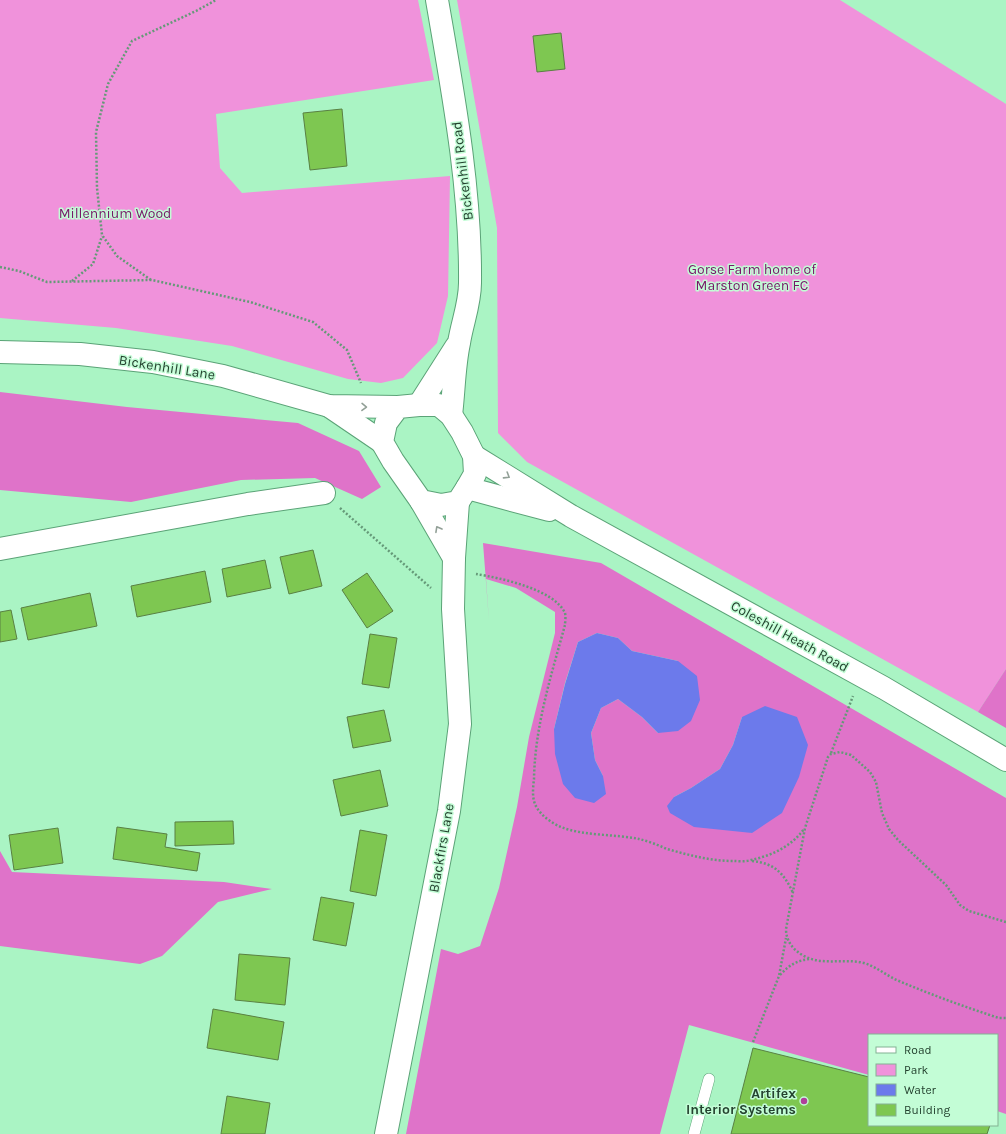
<svg xmlns="http://www.w3.org/2000/svg" width="1006" height="1134" font-family="Karla,sans-serif">
  <style>
    .green { fill: #f092db }
    .forest { fill: #df73c9; fill-rule: evenodd }
    .water { fill: #6c7aeb }
    .building { fill: #7ec751; stroke: #598043 }
    .lines { fill: none; stroke-linecap: round; stroke-linejoin: round }
    .service-casing { stroke: #5ba377; stroke-width: 12 }
    .minor-casing { stroke: #5ba377; stroke-width: 24 }
    .tertiary-casing { stroke: #5ba377; stroke-width: 24 }
    .path { stroke: #659978; stroke-width: 2.5; stroke-dasharray: 2 2; stroke-linecap: butt }
    .service { stroke: #fff; stroke-width: 11 }
    .minor { stroke: #fff; stroke-width: 22 }
    .tertiary { stroke: #fff; stroke-width: 22 }
    .oneway { stroke: #92a097 }
    .poi-dot { fill: #af3f9b; stroke: #c3fdd6; stroke-width: 1.5 }
    .labels { text-anchor: middle; stroke-width: 3; stroke-linejoin: round; paint-order: stroke }
    .street-label { font-size: 14px; fill: #24422f; stroke: #c3fdd6 }
    .park-label { font-size: 14px; fill: #781769; stroke: #c3fdd6 }
    .poi-label { font-size: 14px; font-weight: bold; fill: #24422f; stroke: #c3fdd6; text-anchor: end }
  </style>
  <rect width="100%" height="100%" fill="#aaf4c4"/>
  <g class="green">
    <path d="M0,0H418L434,80L216,114L220,168L242,193L450,176L448,296L437,343L403,378L381,383L348,379L232,346L116,328L0,318Z"/>
    <path d="M457,0H840L1006,104V669L978,712L527,462L498,433L497,228Z"/>
  </g>
  <g class="forest">
    <path d="M0,392L127,407L298,423L359,451L381,487L362,499L315,478L241,480L131,502L0,490Z"/>
    <path d="M483,543L601,563L1006,798V1114L997,1111V1035H869V1075L689,1025L660,1134H406L441,949L458,954L480,946L499,888L517,807L529,737L555,633V612L516,588L486,579L489,621ZM597,633L618,638L632,651L678,661L658,733L642,717L618,699L601,708L591,733L595,760L603,776L554,729L565,683L578,642ZM742,717L752,833L674,797L691,788L720,769L733,745Z"/>
    <path d="M1006,669V728L978,712Z"/>
    <path d="M0,851L12,872L224,882L272,889L218,902L162,956L140,964L0,946Z"/>
  </g>
  <g class="water">
    <path d="M597,633L618,638L632,651L678,661L697,676L700,700L691,721L678,731L658,733L642,717L618,699L601,708L591,733L595,760L603,776L606,794L594,803L575,798L563,784L555,754L554,729L565,684L578,642Z"/>
    <path d="M765,706L797,717L808,745L799,777L782,813L752,833L694,827L670,813L667,806L674,797L691,788L720,769L733,745L742,717Z"/>
  </g>
  <g class="building">
    <path d="M561,33L565,69L537,72L533,36Z"/>
    <path d="M342,109L347,166L310,170L303,113Z"/>
    <path d="M313,550L322,586L289,594L280,557Z"/>
    <path d="M265,560L271,588L227,597L222,569Z"/>
    <path d="M205,571L211,602L137,617L131,586Z"/>
    <path d="M367,573L393,611L367,628L342,590Z"/>
    <path d="M90,593L97,626L28,640L21,608Z"/>
    <path d="M11,610L17,639L0,642V612Z"/>
    <path d="M370,634L397,638L389,688L362,684Z"/>
    <path d="M384,710L391,741L353,748L347,717Z"/>
    <path d="M380,770L388,806L341,816L333,780Z"/>
    <path d="M233,821L234,844L175,846V822Z"/>
    <path d="M117,827L167,834L165,847L200,853L197,871L113,859Z"/>
    <path d="M58,828L63,863L14,870L9,835Z"/>
    <path d="M360,830L387,835L376,896L350,891Z"/>
    <path d="M321,897L354,903L346,946L313,940Z"/>
    <path d="M239,954L290,958L285,1005L235,1000Z"/>
    <path d="M213,1009L284,1022L278,1060L207,1048Z"/>
    <path d="M753,1048L869,1077V1125H990L987,1134H731Z"/>
    <path d="M227,1096L270,1103L265,1134H221Z"/>
  </g>
  <g class="lines">
    <g class="service-casing">
      <path id="service" d="M694,1134L709,1079"/>
    </g>
    <g class="minor-casing">
      <g id="minor">
        <path d="M421,501L454,558"/>
        <path d="M0,549L248,504L324,493"/>
        <path d="M386,1134L449,811L460,724L453,609L454,558L458,502"/>
      </g>
    </g>
    <g class="tertiary-casing">
      <g id="tertiary">
        <path d="M437,0C453,93 471,188 470,283C470,304 462,323 459,343C454,366 454,391 451,415"/>
        <path d="M0,352L80,354L153,362L223,376L329,406L398,407L419,405H439L451,415L462,432L474,456L475,474L467,488L458,502L441,505L421,501L393,461L382,442L386,423L398,407"/>
        <path d="M419,405L456,347"/>
        <path d="M329,406L382,442"/>
        <path d="M474,456L571,516L884,688L1006,760"/>
        <path d="M467,488L549,510"/>
      </g>
    </g>
    <g class="path">
      <path d="M0,267L19,271L47,282L152,280L250,302L313,322L347,350L361,383"/>
      <path d="M151,280L117,256L102,235L97,188L96,132L108,84L132,41L196,11L216,0"/>
      <path d="M72,281L93,264L102,236"/>
      <path d="M340,508L431,588"/>
      <path d="M476,574C500,578 554,589 565,613C566,617 565,622 565,625C551,676 535,726 534,779C533,787 532,797 535,804C539,814 551,823 561,827C583,836 615,834 639,839C648,841 658,845 667,849C689,855 710,861 733,861C738,861 745,862 751,860C771,856 792,846 804,829"/>
      <path d="M831,753L853,696"/>
      <path d="M752,861C774,863 784,873 793,893"/>
      <path d="M1006,922L969,911L960,905L946,885L898,840L889,829L882,813L876,782L870,772L851,755L840,752L831,754L828,757L805,828L786,929C786,941 793,950 804,956C823,966 844,958 864,963C877,967 887,976 899,981C932,995 965,1007 999,1018H1006"/>
      <path d="M780,975C789,965 798,960 810,959"/>
      <path d="M753,1042L779,976L786,938"/>
    </g>
    <use href="#service" class="service"/>
    <use href="#minor" class="minor"/>
    <use href="#tertiary" class="tertiary"/>
  </g>
  <defs><path id="oneway-chevron" d="M-2-3.5L2.5 0L-2 3.5" fill="none" stroke-width="1.6" stroke-linecap="round" stroke-linejoin="round"/></defs>
  <g class="oneway">
    <use href="#oneway-chevron" transform="translate(364 407) rotate(1)"/>
    <use href="#oneway-chevron" transform="translate(507 476) rotate(32)"/>
    <use href="#oneway-chevron" transform="translate(438 529) rotate(-119)"/>
  </g>
  <circle class="poi-dot" cx="804" cy="1101" r="4"/>
  <g class="labels">
    <g class="street-label">
      <text transform="translate(462 171) rotate(-97)" y="5">Bickenhill Road</text>
      <text transform="translate(167 367) rotate(9)" y="5">Bickenhill Lane</text>
      <text transform="translate(790 636) rotate(29)" y="5">Coleshill Heath Road</text>
      <text transform="translate(441 848) rotate(-80)" y="5">Blackfirs Lane</text>
    </g>
    <g class="park-label">
      <text x="115" y="218">Millennium Wood</text>
      <text x="752" y="274">Gorse Farm home of<tspan x="752" dy="16">Marston Green FC</tspan></text>
    </g>
    <g class="poi-label">
      <text x="796" y="1098">Artifex<tspan x="796" dy="16">Interior Systems</tspan></text>
    </g>
  </g>
  <rect x="868" y="1034" width="130" height="92" fill="#c3fdd6" stroke="#83b293"/>
  <rect x="876" y="1047" width="20" height="6" fill="#ffffff" stroke="#83b293"/>
  <text x="904" y="1054" font-size="12" fill="#24422f">Road</text>
  <rect x="876" y="1064" width="20" height="12" fill="#f092db" stroke="#83b293"/>
  <text x="904" y="1074" font-size="12" fill="#24422f">Park</text>
  <rect x="876" y="1084" width="20" height="12" fill="#6c7aeb" stroke="#83b293"/>
  <text x="904" y="1094" font-size="12" fill="#24422f">Water</text>
  <rect x="876" y="1104" width="20" height="12" fill="#7ec751" stroke="#83b293"/>
  <text x="904" y="1114" font-size="12" fill="#24422f">Building</text>
</svg>
